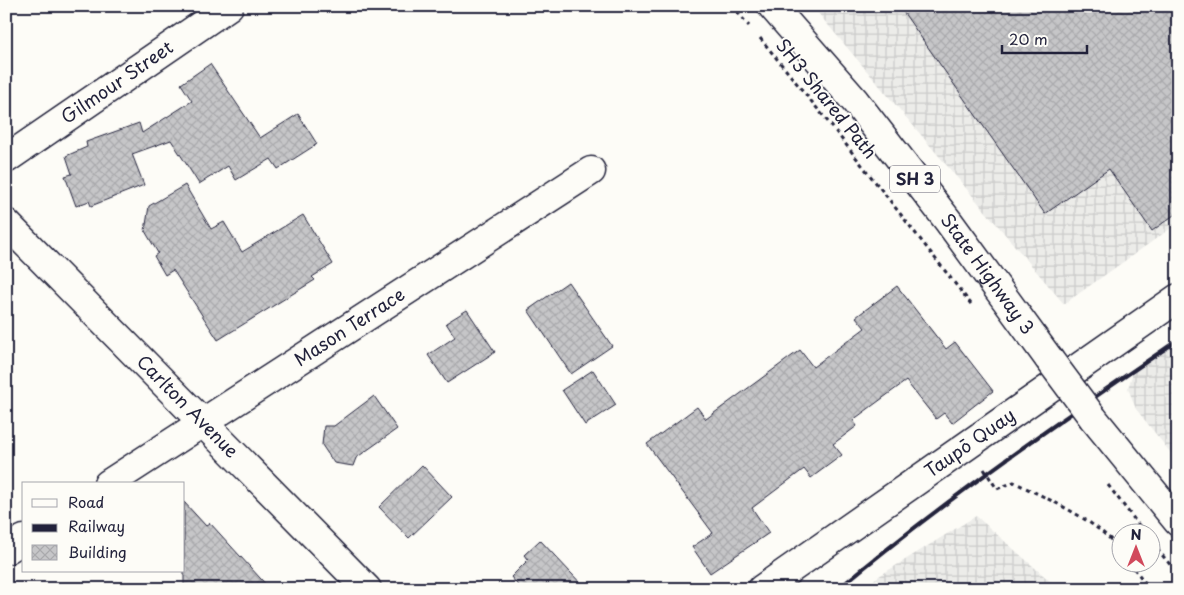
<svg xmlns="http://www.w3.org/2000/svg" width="1184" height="595" font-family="'Playpen Sans',sans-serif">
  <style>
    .industrial { fill: url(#industrial-grid) }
    .building { fill: url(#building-cross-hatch); stroke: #22223b }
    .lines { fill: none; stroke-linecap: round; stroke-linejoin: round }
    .minor-casing { stroke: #22223b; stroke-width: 31 }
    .tertiary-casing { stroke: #22223b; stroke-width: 31 }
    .trunk-casing { stroke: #22223b; stroke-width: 31 }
    .path { stroke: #22223b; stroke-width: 3; stroke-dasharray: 4 4; stroke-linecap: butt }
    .minor { stroke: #fdfcf7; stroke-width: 28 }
    .tertiary { stroke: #fdfcf7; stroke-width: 28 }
    .trunk { stroke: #fdfcf7; stroke-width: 28 }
    .rail { stroke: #22223b; stroke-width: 4 }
    .trunk-bridge-casing { stroke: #22223b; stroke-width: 31; stroke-linecap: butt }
    .trunk-bridge { stroke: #fdfcf7; stroke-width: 28 }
    .labels { text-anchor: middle; stroke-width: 4; stroke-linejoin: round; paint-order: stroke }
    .shield { fill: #fdfcf7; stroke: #646373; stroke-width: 1 }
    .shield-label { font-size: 16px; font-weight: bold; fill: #22223b }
    .street-label { font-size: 18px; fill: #22223b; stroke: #fdfcf7 }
  </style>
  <defs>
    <pattern id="industrial-grid" width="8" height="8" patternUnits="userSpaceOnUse" patternTransform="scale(1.25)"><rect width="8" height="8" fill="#ecece9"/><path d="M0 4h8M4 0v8" fill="none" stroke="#cacac9"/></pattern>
    <pattern id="building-cross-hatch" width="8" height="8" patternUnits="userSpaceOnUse" patternTransform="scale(1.25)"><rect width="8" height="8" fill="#c6c6c8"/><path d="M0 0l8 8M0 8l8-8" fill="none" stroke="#aaaaad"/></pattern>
  </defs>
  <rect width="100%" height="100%" fill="#fdfcf7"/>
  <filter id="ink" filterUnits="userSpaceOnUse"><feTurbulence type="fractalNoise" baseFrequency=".02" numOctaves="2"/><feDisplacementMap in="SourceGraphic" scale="10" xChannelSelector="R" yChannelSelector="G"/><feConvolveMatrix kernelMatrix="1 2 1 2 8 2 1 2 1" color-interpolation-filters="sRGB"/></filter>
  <g filter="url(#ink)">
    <g class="industrial">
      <path d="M812,6H1178V223L1064,304Z"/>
      <path d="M1178,337V462L1136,409L1128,388L1135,367Z"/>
      <path d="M976,516L1059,589H864L876,578Z"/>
    </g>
    <g class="building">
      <path d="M899,6H1178V212L1152,231L1109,169L1045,214Z"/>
      <path d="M210,64L260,138L298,114L317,144L278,169L271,159L236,180L228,166L199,184L171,140L132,154L144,185L91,206L89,201L76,206L65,176L72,174L66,156L87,147L86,142L139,123L142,133L192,101L181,84Z"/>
      <path d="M185,185L211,229L224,222L242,252L303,215L333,264L312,277L315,280L218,340L173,270L165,275L154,256L158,253L145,231L149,206Z"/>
      <path d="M568,282L612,346L571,374L528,310Z"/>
      <path d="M897,286L946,349L955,342L993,391L952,423L944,413L936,419L906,381L853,420L857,426L833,444L842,455L811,478L804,469L752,508L769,533L710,573L692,547L713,533L647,444L697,407L706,419L800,350L813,367L865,328L856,317Z"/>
      <path d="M467,310L495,352L447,383L428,355L455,337L446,323Z"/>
      <path d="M593,370L616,405L585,425L562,390Z"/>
      <path d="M374,396L397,429L356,458L353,466L334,463L322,445L324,426H334Z"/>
      <path d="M422,465L452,497L409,538L379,507Z"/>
      <path d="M184,502L206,526L210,523L270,589H184Z"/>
      <path d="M540,540L586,589H521L511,577L528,560L524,555Z"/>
    </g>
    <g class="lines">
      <g class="minor-casing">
        <g id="minor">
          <path id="s1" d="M6,159L229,6"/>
          <path id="s2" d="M6,223L367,589"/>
          <path id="s3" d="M108,484L591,171"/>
          <path d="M6,550L24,539"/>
        </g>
      </g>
      <g class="tertiary-casing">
        <g id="tertiary">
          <path id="s4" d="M762,589L1178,298"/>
        </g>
      </g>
      <g class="trunk-casing">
        <g id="trunk">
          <path id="s5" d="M772,6L855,101L949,222L1049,359"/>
          <path d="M1093,418L1178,522"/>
        </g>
      </g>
      <g class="path">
        <path d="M732,6L749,26"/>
        <path d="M760,38L829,123L971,304"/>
        <path d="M984,469L997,489L1014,482C1051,501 1096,519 1122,552"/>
        <path d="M1108,485L1144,532"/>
        <path d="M1152,543L1178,574"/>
        <path d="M1129,562L1150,589"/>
      </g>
      <use href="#minor" class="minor"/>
      <use href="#tertiary" class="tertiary"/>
      <use href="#trunk" class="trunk"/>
      <path class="rail" d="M838,589C946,499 1062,419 1178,340"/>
      <g class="trunk-bridge-casing">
        <path id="trunk-bridge" d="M1049,359L1093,418"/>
      </g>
      <use href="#trunk-bridge" class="trunk-bridge"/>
    </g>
  </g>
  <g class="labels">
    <rect class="shield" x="890" y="165.5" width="50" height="27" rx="4"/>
    <g class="shield-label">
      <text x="915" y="185">SH 3</text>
    </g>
    <g class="street-label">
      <text dy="6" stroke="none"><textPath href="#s1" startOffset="135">Gilmour Street</textPath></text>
      <text transform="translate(826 99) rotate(51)" y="6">SH3 Shared Path</text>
      <text dy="6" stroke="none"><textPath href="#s5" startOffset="344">State Highway 3</textPath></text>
      <text dy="6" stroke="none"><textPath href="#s3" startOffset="288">Mason Terrace</textPath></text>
      <text dy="6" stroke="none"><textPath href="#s2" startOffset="258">Carlton Avenue</textPath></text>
      <text dy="6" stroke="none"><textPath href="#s4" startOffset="254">Taupō Quay</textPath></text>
    </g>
  </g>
  <rect width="1184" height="595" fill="none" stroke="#fdfcf7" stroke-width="25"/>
  <rect x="12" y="12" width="1159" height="570" fill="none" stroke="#22223b" stroke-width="2" filter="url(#ink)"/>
  <rect x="22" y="482" width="162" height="90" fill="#fdfcf7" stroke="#a5a5ac"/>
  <rect x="32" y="499" width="25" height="8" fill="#fdfcf7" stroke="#a5a5ac"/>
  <text x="68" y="508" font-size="15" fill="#22223b">Road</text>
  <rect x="32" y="524" width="25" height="8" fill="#22223b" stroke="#a5a5ac"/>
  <text x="68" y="532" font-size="15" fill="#22223b">Railway</text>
  <rect x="32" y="545" width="25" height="15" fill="url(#building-cross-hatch)" stroke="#a5a5ac"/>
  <text x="68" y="558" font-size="15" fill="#22223b">Building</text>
  <g transform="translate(1136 548)"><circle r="24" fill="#fdfcf7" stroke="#a5a5ac"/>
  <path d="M0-4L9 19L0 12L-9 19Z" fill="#d1495b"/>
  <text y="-8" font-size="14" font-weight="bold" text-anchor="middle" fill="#22223b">N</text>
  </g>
  <path d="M1002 45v8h85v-8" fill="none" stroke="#22223b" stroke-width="2.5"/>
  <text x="1009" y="45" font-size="15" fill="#22223b" stroke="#fdfcf7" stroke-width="4" paint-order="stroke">20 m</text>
</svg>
